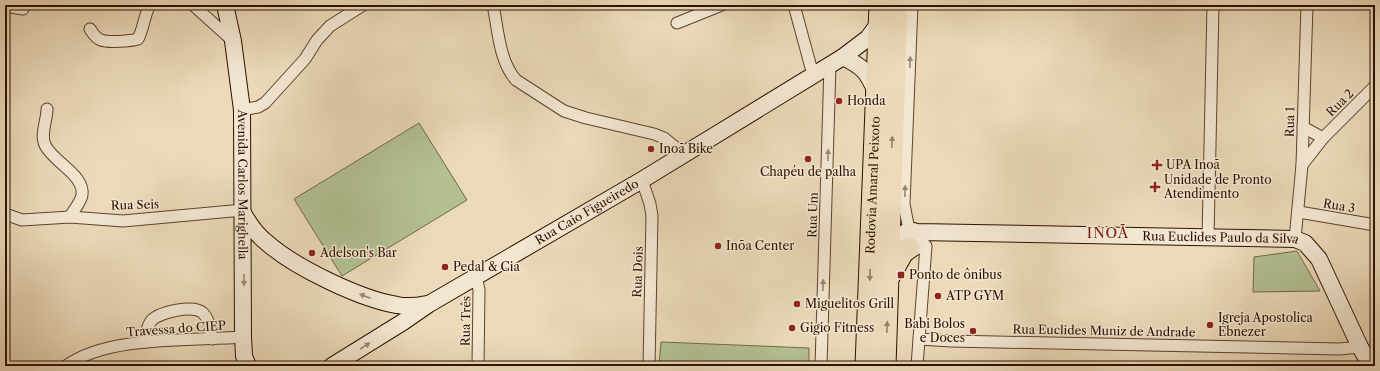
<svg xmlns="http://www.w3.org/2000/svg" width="1380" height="371" font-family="'Libre Caslon Text',serif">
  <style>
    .green { fill: #b3c092; stroke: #706849 }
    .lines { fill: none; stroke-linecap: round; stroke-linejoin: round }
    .street-casing { stroke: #5c432e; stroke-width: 13 }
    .secondary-casing { stroke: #2d1100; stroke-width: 18 }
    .highway-casing { stroke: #2d1100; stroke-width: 23 }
    .street { stroke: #f2e6d1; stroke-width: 11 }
    .secondary { stroke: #f2e6d1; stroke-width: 16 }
    .highway { stroke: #ebd9b8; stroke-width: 21 }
    .oneway { fill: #998673 }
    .oneway2 { fill: #967f65 }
    .poi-dot { fill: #8f2418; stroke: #f2e6d1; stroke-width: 1.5 }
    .labels { text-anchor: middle; stroke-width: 3; stroke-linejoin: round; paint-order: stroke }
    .poi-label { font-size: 12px; fill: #2d1100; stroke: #f2e6d1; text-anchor: start }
    .street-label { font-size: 12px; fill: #2d1100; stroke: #f2e6d1 }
    .quarter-label { font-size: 14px; letter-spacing: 1px; fill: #7a1f14; stroke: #f2e6d1 }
  </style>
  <rect width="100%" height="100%" fill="#ebd9b8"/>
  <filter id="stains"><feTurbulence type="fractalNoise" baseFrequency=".005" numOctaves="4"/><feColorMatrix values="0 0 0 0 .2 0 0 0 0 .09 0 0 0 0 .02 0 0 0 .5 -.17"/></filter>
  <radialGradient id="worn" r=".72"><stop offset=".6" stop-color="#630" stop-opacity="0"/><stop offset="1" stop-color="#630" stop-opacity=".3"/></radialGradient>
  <g class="green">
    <path d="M419,123L467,200L342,276L294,199Z"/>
    <path d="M1297,251L1320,291L1253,292L1254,257Z"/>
    <path d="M661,342L809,348V366H659Z"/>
  </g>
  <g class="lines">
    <g class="street-casing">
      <g id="street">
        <path d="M193,5L233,41"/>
        <path d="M493,5C498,29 499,61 516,80L564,111L586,118L654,134L664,138L684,154"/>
        <path d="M794,5L813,75"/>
        <path d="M5,6L23,9"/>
        <path d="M677,23L722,5"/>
        <path d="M90,29C93,33 95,38 101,40C108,43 131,41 138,39C144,28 144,15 150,5"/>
        <path d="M47,109C47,120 40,135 45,145C53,162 85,175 82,195C81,202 73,211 70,217"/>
        <path d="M242,110L258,107L265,103L305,59L317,40L330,26L363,5"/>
        <path d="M1303,127L1323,138"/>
        <path d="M1302,165L1323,138L1375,86"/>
        <path d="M642,180L650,204L652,216L649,366"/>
        <path d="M1299,212L1375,225"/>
        <path d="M5,214L22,220L70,217L123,221L243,210"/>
        <path d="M909,230L904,204L912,5"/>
        <path d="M1208,238L1213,5"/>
        <path d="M1295,239L1302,165L1307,5"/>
        <path d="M476,276L479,290L478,366"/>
        <path d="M919,339L951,341L1339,349L1360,347"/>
        <path d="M145,342C146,335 146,328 151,321C159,312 194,304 203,313C210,320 210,330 212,339"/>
        <path d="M66,366C108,335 192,341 243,337"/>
        <path d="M821,366L830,65"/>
        <path d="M917,366L926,246L920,239"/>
      </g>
    </g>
    <g class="secondary-casing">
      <g id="secondary">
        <path id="s1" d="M225,5L233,41L242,110L243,337L244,356L248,366"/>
        <path d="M843,57C863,67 867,71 876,92"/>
        <path d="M243,213C249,224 256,234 266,242C294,267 360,299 397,305C407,307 417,306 427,304"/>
        <path id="s2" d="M917,232L920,239L917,246L913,248L906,246C901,240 902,234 909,230L917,232L1295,239L1305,243L1319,259L1360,347L1371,366"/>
        <path id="s3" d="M332,366L403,322L429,304L642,180L843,57L868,38L879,23"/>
      </g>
    </g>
    <g class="highway-casing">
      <g id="highway">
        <path d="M890,275L903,252L909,248"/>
        <path id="s4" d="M866,366L880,5"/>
        <path d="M885,366L897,5"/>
      </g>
    </g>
    <use href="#street" class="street"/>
    <use href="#secondary" class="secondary"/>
    <use href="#highway" class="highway"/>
  </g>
  <defs><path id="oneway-solid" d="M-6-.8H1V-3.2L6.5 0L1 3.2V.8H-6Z"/></defs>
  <g class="oneway">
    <use href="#oneway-solid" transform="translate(910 62) rotate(-88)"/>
    <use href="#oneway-solid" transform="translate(828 155) rotate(-88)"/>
    <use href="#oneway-solid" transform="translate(905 191) rotate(-88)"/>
    <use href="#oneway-solid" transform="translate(244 280) rotate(89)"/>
    <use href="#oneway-solid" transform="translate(823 285) rotate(-88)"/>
    <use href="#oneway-solid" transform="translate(365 296) rotate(-159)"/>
    <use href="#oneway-solid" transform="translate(365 346) rotate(-32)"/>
  </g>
  <g class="oneway2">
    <use href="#oneway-solid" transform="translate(892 142) rotate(-88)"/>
    <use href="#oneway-solid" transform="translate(870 275) rotate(92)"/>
    <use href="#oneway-solid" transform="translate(887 327) rotate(-88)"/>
  </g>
  <g class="poi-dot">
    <circle cx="839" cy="101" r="4"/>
    <circle cx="651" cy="149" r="4"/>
    <circle cx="808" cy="159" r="4"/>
    <path d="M1155 159h4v4h4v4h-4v4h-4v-4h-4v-4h4z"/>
    <path d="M1153 181h4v4h4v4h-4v4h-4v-4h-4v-4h4z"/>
    <circle cx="718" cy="246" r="4"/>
    <circle cx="312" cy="253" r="4"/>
    <circle cx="445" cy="267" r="4"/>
    <rect x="897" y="271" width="8" height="8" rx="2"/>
    <circle cx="938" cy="296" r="4"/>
    <circle cx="797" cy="304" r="4"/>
    <circle cx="1210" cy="325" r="4"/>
    <circle cx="792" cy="328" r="4"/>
    <circle cx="973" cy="331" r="4"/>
  </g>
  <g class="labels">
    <g class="poi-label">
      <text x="847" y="105">Honda</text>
      <text x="659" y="153">Inoã Bike</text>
      <text x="1166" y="169">UPA Inoã</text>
      <text x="808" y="176" text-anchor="middle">Chapéu de palha</text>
      <text x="1164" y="184">Unidade de Pronto<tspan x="1164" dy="14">Atendimento</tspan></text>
      <text x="726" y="250">Inõa Center</text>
      <text x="320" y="257">Adelson's Bar</text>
      <text x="453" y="271">Pedal &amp; Cia</text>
      <text x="909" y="279">Ponto de ônibus</text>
      <text x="946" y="300">ATP GYM</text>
      <text x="805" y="308">Miguelitos Grill</text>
      <text x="1218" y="322">Igreja Apostolica<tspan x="1218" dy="14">Ebnezer</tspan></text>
      <text x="965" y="328" text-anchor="end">Babi Bolos<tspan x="965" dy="14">e Doces</tspan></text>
      <text x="800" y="332">Gigio Fitness</text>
    </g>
    <g class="street-label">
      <text transform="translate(1340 103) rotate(-45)" y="4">Rua 2</text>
      <text transform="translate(1290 122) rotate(-89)" y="4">Rua 1</text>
      <text dy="4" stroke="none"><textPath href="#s1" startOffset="181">Avenida Carlos Marighella</textPath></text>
      <text dy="4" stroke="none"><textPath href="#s4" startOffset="181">Rodovia Amaral Peixoto</textPath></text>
      <text transform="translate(135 205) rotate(-2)" y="4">Rua Seis</text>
      <text transform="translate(1339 206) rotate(10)" y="4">Rua 3</text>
      <text dy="4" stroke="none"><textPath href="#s3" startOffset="298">Rua Caio Figueiredo</textPath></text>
      <text transform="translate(813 215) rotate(-88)" y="4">Rua Um</text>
      <text dy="4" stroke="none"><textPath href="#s2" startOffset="358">Rua Euclides Paulo da Silva</textPath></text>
      <text transform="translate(638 272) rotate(-88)" y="4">Rua Dois</text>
      <text transform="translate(466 321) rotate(-89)" y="4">Rua Três</text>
      <text transform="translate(176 329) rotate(-4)" y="4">Travessa do CIEP</text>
      <text transform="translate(1104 331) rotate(1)" y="4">Rua Euclides Muniz de Andrade</text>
    </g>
    <g class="quarter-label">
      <text x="1108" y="238">INOÃ</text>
    </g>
  </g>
  <rect width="1380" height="371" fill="none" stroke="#ebd9b8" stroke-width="20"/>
  <rect x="6" y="6" width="1368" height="359" fill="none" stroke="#2d1100" stroke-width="2"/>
  <rect x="10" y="10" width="1360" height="351" fill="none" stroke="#2d1100"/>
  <rect width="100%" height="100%" filter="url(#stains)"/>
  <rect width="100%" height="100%" fill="url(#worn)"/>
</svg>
